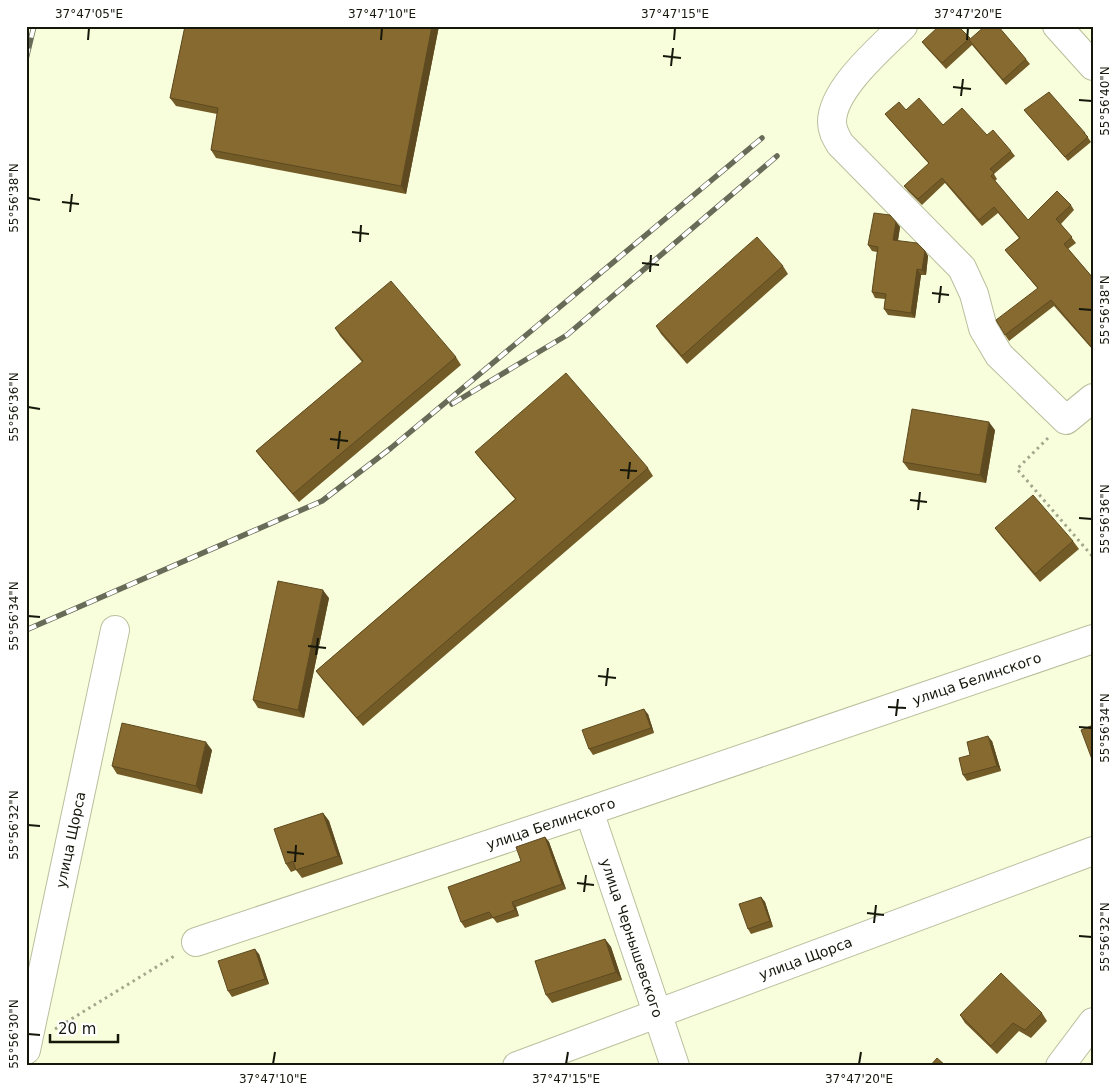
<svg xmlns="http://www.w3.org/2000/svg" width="1119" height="1092" font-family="'DejaVu Sans',sans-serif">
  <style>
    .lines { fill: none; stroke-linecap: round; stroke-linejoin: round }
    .minor-casing { stroke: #b9bf9d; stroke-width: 30 }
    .path { stroke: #a2a68c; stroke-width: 3; stroke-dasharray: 2.5 4; stroke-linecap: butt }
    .minor { stroke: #fff; stroke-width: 28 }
    .rail-casing { stroke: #686b57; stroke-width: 5.5 }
    .rail { stroke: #fff; stroke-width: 4; stroke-dasharray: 11; stroke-linecap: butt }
    .wall { fill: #735b28 }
    .shaded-wall { fill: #5e4a21 }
    .building { fill: #866a2f; stroke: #5e4a21 }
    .ticks { fill: none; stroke: #15170b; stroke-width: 2 }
    .labels { text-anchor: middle; stroke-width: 4; stroke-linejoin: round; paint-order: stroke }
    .street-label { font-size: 14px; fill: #15170b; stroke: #fff }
    .neatline { fill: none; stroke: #15170b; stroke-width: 2 }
    .ticks-label { font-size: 12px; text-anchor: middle; fill: #15170b }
  </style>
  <rect width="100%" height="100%" fill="#f8fedb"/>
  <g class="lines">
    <g class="minor-casing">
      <g id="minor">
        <path d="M903,26C881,48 832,89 832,122C832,131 836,137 840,144L962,268L974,294L983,328L999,355L1066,420L1093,398"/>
        <path d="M1057,26L1093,66"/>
        <path id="s1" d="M589,811L675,1066"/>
        <path id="s2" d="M196,942L589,811L1093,639"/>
        <path id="s3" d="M26,1050L115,630"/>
        <path id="s4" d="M517,1066L1093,851"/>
        <path d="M1060,1066L1093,1022"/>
      </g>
    </g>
    <g class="path">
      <path d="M1048,438L1017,469L1093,557"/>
      <path d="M55,1029L176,955"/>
    </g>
    <use href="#minor" class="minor"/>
    <g class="rail-casing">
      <g id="rail">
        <path d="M26,59L34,26"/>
        <path d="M452,404L567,335L777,156"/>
        <path d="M26,630L322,501L391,448L762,138"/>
      </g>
    </g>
    <use href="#rail" class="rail"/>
  </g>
  <g class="wall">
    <path d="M185,26H439L406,194L216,158L211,150L217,114L176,106L170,98Z"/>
    <path d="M958,26L970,39L1026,59L1030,64L1006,85L972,45L946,69L926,47L922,42Z"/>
    <path d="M906,110L943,125L987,135L1011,151L1015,156L994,174L997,179L995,181L1028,220L1071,205L1074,210L1061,224L1076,243L1068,249L1093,278V350L1054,306L1009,341L1005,335L1038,289L1005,250L1019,238L998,213L982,226L945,183L922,205L908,191L904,186L929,164L889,119L885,114Z"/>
    <path d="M1024,110L1085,133L1091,142L1068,161Z"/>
    <path d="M896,222L900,227L898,241L925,251L928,256L926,275H921L915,318L888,315L884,309L885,299L875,298L872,292L877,252L872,251L868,245Z"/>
    <path d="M783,266L788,274L687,364L661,334L656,326Z"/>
    <path d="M335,328L456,357L461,365L299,502L262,459L256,451L362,362L340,336Z"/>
    <path d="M995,430L986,483L909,470L903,462Z"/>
    <path d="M475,452L648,468L653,476L363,726L322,679L316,671L515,499L481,460Z"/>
    <path d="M995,528L1073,541L1079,549L1040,582L1001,536Z"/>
    <path d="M329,598L304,718L258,708L253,700Z"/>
    <path d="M648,714L654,733L593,755L589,749Z"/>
    <path d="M992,741L1001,771L967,781L963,775Z"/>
    <path d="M212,750L202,794L117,774L112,766Z"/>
    <path d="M323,813L329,821L343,864L302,878L296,870L291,872L286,864Z"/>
    <path d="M545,837L549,842L566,889L516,907L519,916L497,923L493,918L465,928L461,922Z"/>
    <path d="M761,897L765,902L773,927L751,934L748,929Z"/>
    <path d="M605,939L611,947L622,980L552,1003L546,995Z"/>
    <path d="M259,954L269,984L232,997L228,991Z"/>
    <path d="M1042,1013L1047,1021L1031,1038L1019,1031L997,1054L965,1023L960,1015Z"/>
  </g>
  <g class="shaded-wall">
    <path d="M432,26H439L406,194L401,186Z"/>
    <path d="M896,222L900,227L897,245L893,240Z"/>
    <path d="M925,251L928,256L926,275L922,270Z"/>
    <path d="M917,269L921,275L915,318L911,313Z"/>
    <path d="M989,422L995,430L986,483L980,475Z"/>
    <path d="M323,590L329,598L304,718L298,710Z"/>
    <path d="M644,709L648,714L654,733L651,728Z"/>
    <path d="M988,736L992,741L1001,771L997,766Z"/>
    <path d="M206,742L212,750L202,794L196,786Z"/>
    <path d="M323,813L329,821L343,864L338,856Z"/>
    <path d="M545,837L549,842L566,889L562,884Z"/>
    <path d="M761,897L765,902L773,927L770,921Z"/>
    <path d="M512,902L516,907L519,916L515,910Z"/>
    <path d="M605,939L611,947L622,980L616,972Z"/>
    <path d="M26,946L29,950L26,962Z"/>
    <path d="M255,949L259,954L269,984L265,979Z"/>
  </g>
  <g class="building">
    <path d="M185,26H432L401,186L211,150L218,108L170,98Z"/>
    <path d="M939,26H958L970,38L942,63L922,42Z"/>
    <path d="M985,26H998L1026,59L1003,80L969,40Z"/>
    <path d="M1049,92L1085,133H1084L1088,137L1065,157L1024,110Z"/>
    <path d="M919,98L943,125L962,108L987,135L993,130L1011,151L990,169L994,173L991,176L1028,220L1057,191L1071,205L1056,219L1072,237L1064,244L1093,278V349L1051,300L1005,335L996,320L1038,288L1005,250L1020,238L994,207L979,220L942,178L918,199L904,186L929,163L885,114L899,102L906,110Z"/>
    <path d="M874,213L890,215L896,222L893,240L917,243L925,251L922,270L917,269L911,313L884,309L886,294L872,292L878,247L868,245Z"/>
    <path d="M757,237L783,266L682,356L656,326Z"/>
    <path d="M391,281L456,357L293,494L256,451L363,361L335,328Z"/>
    <path d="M566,373L648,468L357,718L316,671L516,499L475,452Z"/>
    <path d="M912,409L989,422L980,475L903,462Z"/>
    <path d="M1033,495L1073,541L1035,574L995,528Z"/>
    <path d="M278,581L323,590L298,710L253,700Z"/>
    <path d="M644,709L651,728L589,749L582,730Z"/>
    <path d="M122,723L206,742L196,786L112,766Z"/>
    <path d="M1093,725V762L1081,730Z"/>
    <path d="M988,736L997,766L963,775L959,758L970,755L967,742Z"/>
    <path d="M323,813L338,856L296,870L293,861L286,864L274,829Z"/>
    <path d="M545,837L562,884L512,902L515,910L493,918L489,912L461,922L448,887L521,861L516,847Z"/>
    <path d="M761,897L770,921L748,929L739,904Z"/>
    <path d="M605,939L616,972L546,995L535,961Z"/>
    <path d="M255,949L265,979L228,991L218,961Z"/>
    <path d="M1001,973L1042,1013L1025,1030L1013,1023L991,1046L960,1015Z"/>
    <path d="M937,1058L946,1066H930Z"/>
  </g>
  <path class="ticks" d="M88,40L89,28M381,40L382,28M674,40L675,28M967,40L968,28M663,56L681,58M671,66L673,48M953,87L971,89M961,96L963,79M1079,100L1092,101M28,198L40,200M62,202L79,204M70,212L72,194M352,232L369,234M360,242L361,225M642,263L659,265M650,272L651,255M932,293L949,295M939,303L941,286M1079,309L1092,310M28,407L40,409M330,439L348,441M338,449L340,431M620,470L637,471M628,479L630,462M910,500L927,502M918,510L920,492M1079,518L1092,519M28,616L40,617M308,646L326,648M316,655L318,638M598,676L616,678M606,686L608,668M888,707L906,708M896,716L898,699M1079,727L1092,728M28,825L40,826M287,852L304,854M295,862L296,845M577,883L594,885M584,892L586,875M867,913L884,915M874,923L876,905M1079,936L1092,937M28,1034L40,1035M273,1064L275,1052M566,1064L568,1052M859,1064L861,1052"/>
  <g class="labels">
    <g class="street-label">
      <text dy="5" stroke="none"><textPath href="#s2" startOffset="824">улица Белинского</textPath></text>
      <text dy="5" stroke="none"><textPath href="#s2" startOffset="374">улица Белинского</textPath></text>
      <text dy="5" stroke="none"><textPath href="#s3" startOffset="215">улица Щорса</textPath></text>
      <text dy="5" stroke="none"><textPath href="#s1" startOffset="134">улица Чернышевского</textPath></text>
      <text dy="5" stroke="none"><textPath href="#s4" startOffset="308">улица Щорса</textPath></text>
    </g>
  </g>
  <rect width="1119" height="1092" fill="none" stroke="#ffffff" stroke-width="55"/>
  <path d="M50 1034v8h68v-8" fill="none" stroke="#15170b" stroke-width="2.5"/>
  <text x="58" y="1034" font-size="15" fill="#15170b" stroke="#ffffff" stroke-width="4" paint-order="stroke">20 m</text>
  <rect x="28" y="28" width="1064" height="1036" class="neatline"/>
  <g class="ticks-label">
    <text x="89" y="18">37°47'05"E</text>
    <text x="382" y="18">37°47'10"E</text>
    <text x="675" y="18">37°47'15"E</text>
    <text x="968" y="18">37°47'20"E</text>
    <text transform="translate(1105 101) rotate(-90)" y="4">55°56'40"N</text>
    <text transform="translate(14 198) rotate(-90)" y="4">55°56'38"N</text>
    <text transform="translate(1105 310) rotate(-90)" y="4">55°56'38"N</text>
    <text transform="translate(14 407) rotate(-90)" y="4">55°56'36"N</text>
    <text transform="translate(1105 519) rotate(-90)" y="4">55°56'36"N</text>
    <text transform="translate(14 616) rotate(-90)" y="4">55°56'34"N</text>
    <text transform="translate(1105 728) rotate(-90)" y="4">55°56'34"N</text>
    <text transform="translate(14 825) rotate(-90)" y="4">55°56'32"N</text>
    <text transform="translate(1105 937) rotate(-90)" y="4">55°56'32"N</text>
    <text transform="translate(14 1034) rotate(-90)" y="4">55°56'30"N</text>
    <text x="273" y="1083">37°47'10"E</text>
    <text x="566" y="1083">37°47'15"E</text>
    <text x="859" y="1083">37°47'20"E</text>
  </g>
</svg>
